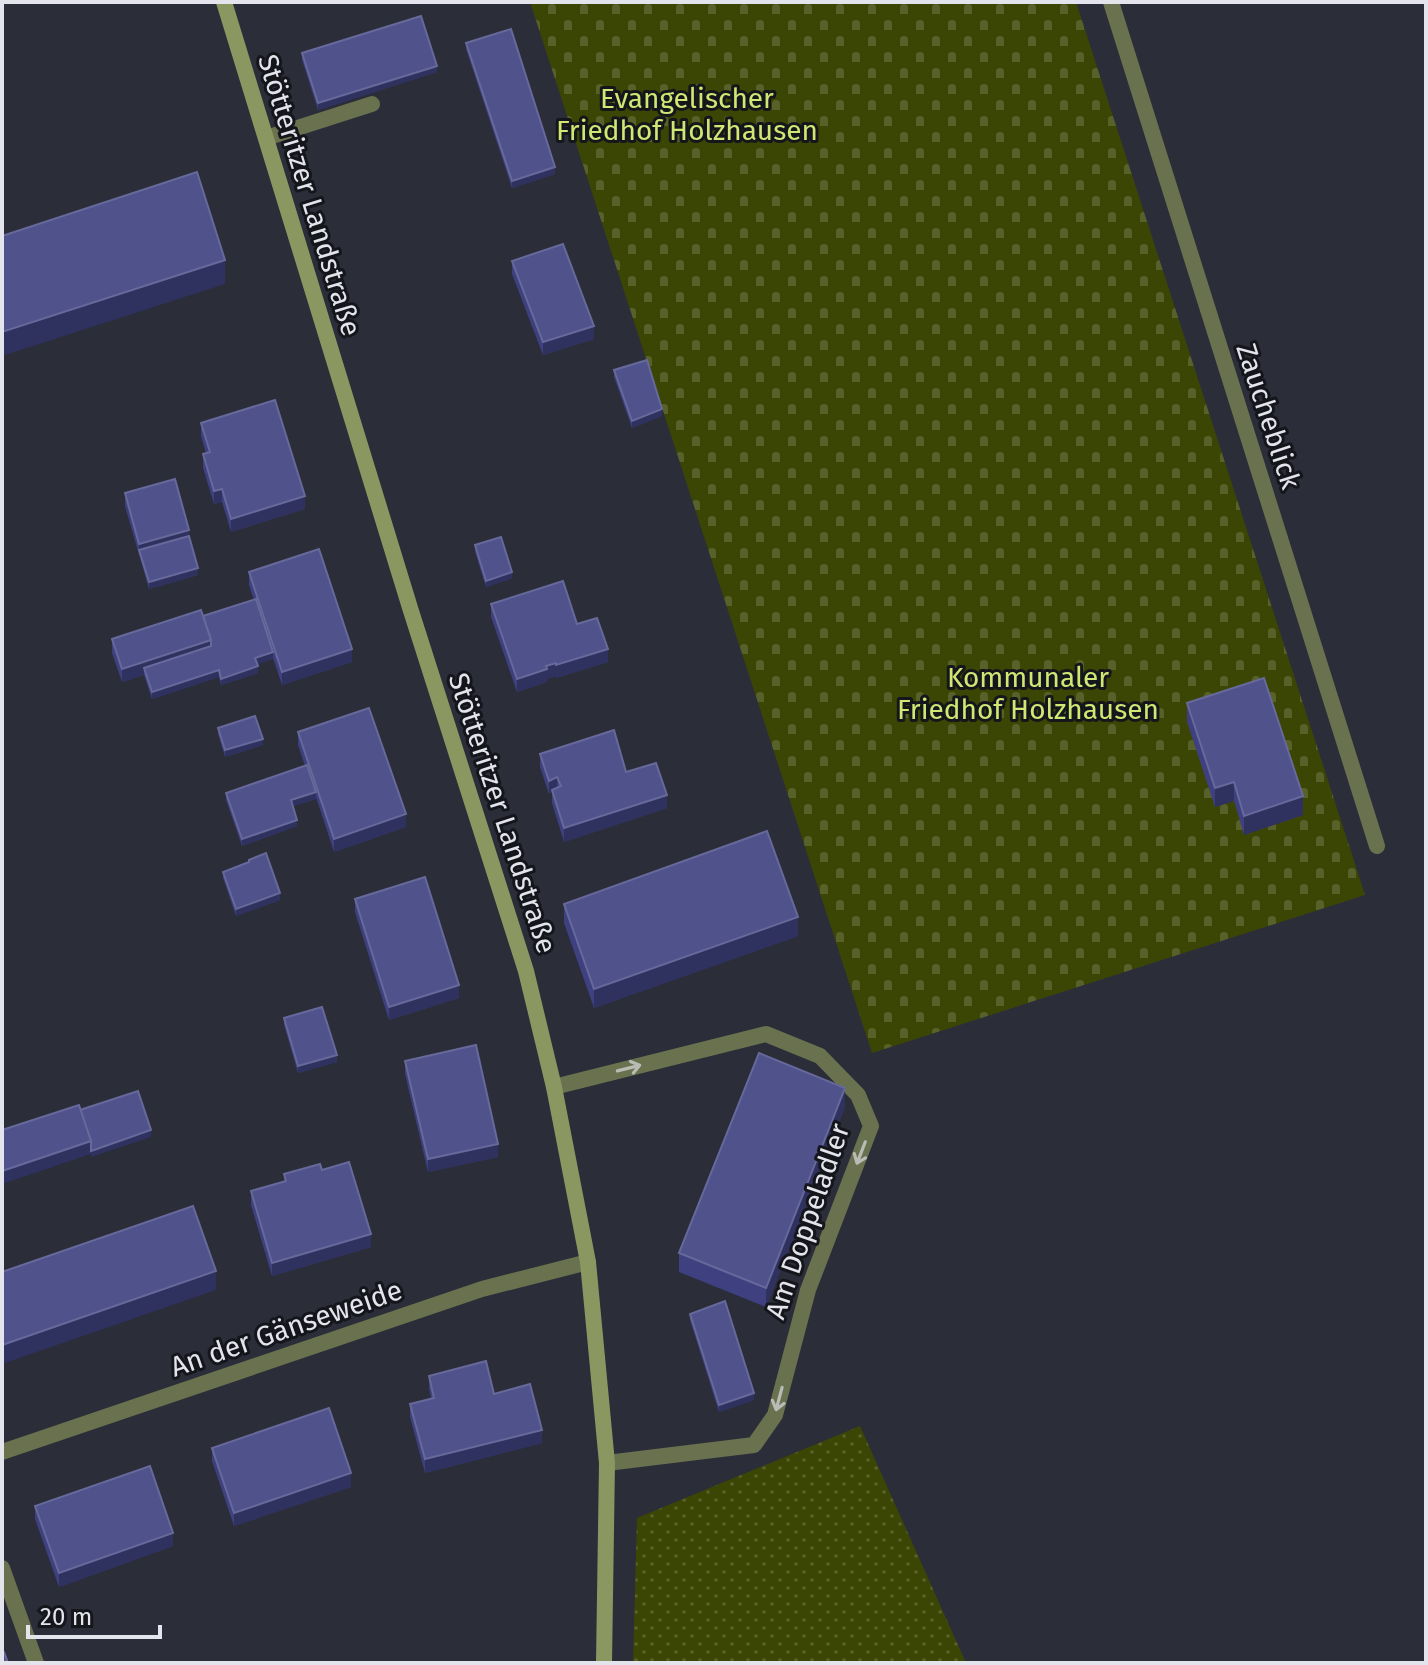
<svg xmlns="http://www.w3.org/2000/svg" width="1428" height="1665" font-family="'Fira Sans',sans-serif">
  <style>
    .grass { fill: url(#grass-dots) }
    .cemetery { fill: url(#cemetery-stones) }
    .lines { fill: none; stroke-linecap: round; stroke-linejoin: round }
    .lane { stroke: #69714f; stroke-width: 16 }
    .street { stroke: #69714f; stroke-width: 16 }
    .secondary { stroke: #8b9760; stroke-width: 16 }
    .wall { fill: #3e4080 }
    .shaded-wall { fill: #2f315f }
    .building { fill: #50528c; stroke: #67699b; stroke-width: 2 }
    .oneway { stroke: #b8bcb5 }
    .labels { text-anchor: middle; stroke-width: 6; stroke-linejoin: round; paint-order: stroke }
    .park-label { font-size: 28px; fill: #d0e773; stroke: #15161b }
    .street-label { font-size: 28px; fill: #e3e4ec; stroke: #15161b }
  </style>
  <defs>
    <pattern id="grass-dots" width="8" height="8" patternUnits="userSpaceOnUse" patternTransform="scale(2)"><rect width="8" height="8" fill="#3c4604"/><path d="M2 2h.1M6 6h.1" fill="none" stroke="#586129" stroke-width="1.8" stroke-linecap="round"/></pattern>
    <pattern id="cemetery-stones" width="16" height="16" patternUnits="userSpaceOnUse" patternTransform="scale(2)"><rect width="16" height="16" fill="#3c4604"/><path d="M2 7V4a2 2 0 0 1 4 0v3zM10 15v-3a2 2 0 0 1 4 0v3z" fill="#586129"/></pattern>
  </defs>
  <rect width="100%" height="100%" fill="#2b2d39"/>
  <path class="grass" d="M860,1426L966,1663H633L637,1518Z"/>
  <path class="cemetery" d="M530,2H1076L1365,895L872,1053Z"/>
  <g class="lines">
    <path class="lane" d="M266,138L372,104"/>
    <g class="street">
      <path d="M1111,2L1377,846"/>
      <path d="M554,1087L766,1034L820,1056L858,1095L871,1126L808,1290L775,1415L754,1445L607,1463"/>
      <path d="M2,1452L482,1289L588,1262"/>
      <path d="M2,1568L36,1663"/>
    </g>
    <path class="secondary" d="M224,2L411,611L526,971L554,1087L588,1262L607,1463L604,1663"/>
  </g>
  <g class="wall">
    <path d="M466,43L555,174L512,188L466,49Z"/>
    <path d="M302,53L437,72L318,110L302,60Z"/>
    <path d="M512,261L594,339L543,355L512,274Z"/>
    <path d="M614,370L662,416L632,428L614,377Z"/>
    <path d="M201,423L305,509L231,532L222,502L214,504L203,468V454L206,453L201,436Z"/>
    <path d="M125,493L189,536L198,575L149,589L125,506Z"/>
    <path d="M475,545L512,578L486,587L475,552Z"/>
    <path d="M249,572L352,662L282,685L273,658V659L257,664L258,673L221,685L219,677L152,699L144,675L122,682L112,653V639L203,616L254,600L249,585Z"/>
    <path d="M491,604L577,624L608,662L556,678V676L547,679V682L517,692L491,617Z"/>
    <path d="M1187,703L1303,815L1244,835L1234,801L1215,807L1187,722Z"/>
    <path d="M218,728L263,745L225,757L218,734Z"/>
    <path d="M298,732L406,827L334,852L316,797V799L293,806L297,826L242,846L226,800V793L305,766L298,745Z"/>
    <path d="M540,754L626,772L667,808L564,842L552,803V792L549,794L540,767Z"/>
    <path d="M249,862L280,900L236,916L223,878V872Z"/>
    <path d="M355,899L459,998L389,1020L355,912Z"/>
    <path d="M564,904L798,936L594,1008L564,923Z"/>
    <path d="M284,1018L337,1062L298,1073L284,1025Z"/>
    <path d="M405,1061L498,1157L428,1172L405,1074Z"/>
    <path d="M845,1107L766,1307L679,1272V1253Z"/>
    <path d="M322,1170L371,1247L272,1276L251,1205V1191L284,1182V1174Z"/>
    <path d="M690,1314L754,1400L719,1412L690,1320Z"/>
    <path d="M429,1376L494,1394L542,1443L425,1473L410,1417V1404L431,1398L429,1389Z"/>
    <path d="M212,1448L351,1487L234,1526L212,1461Z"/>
    <path d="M35,1506L173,1546L59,1587L35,1519Z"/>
  </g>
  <g class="shaded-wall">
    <path d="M437,66V72L318,110V103Z"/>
    <path d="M555,167V174L512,188V181Z"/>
    <path d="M225,260V284L2,356V332Z"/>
    <path d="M594,326V339L543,355V342Z"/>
    <path d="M662,409V416L632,428V421Z"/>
    <path d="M222,489V502L214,504V491Z"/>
    <path d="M305,496V509L231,532V519Z"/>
    <path d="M189,530V543L139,550V544Z"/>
    <path d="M198,568V575L149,589V582Z"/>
    <path d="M512,572V578L486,587V581Z"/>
    <path d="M211,640V653L144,668V675L122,682V669Z"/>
    <path d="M352,649V662L282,685V672Z"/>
    <path d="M608,649V662L556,678V665Z"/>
    <path d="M273,652V659L255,665V658Z"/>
    <path d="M556,663V676L547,679V682L517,692V679Z"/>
    <path d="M258,666V673L221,685V679Z"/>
    <path d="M219,670V677L152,699V692Z"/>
    <path d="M263,739V745L225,757V750Z"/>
    <path d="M557,777V790L549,794V781Z"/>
    <path d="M1234,782V801L1215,807V788Z"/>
    <path d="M316,792V799L291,807V800Z"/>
    <path d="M667,795V808L564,842V828Z"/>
    <path d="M1303,796V815L1244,835V816Z"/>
    <path d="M406,814V827L334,852V839Z"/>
    <path d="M297,820V826L242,846V839Z"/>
    <path d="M280,893V900L236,916V909Z"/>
    <path d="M798,917V936L594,1008V989Z"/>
    <path d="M459,985V998L389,1020V1007Z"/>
    <path d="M337,1055V1062L298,1073V1066Z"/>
    <path d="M845,1088V1107L766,1307V1288Z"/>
    <path d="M151,1130V1137L91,1157V1151Z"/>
    <path d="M91,1141V1154L2,1184V1171Z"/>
    <path d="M498,1144V1157L428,1172V1159Z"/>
    <path d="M371,1234V1247L272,1276V1263Z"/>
    <path d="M216,1271V1290L2,1364V1345Z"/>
    <path d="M754,1393V1400L719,1412V1405Z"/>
    <path d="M542,1430V1443L425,1473V1459Z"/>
    <path d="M351,1473V1487L234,1526V1513Z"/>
    <path d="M173,1533V1546L59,1587V1573Z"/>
  </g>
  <g class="building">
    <path d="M421,16L437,66L318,103L302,53Z"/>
    <path d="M511,29L555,167L512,181L466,43Z"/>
    <path d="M197,172L225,260L2,332V236Z"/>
    <path d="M563,244L594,326L543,342L512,261Z"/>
    <path d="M647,360L662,409L632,421L614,370Z"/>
    <path d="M275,400L305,496L231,519L222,489L214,491L203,454L210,452L201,423Z"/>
    <path d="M175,479L189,530L139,544L125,493Z"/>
    <path d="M189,536L198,568L149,582L139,550Z"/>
    <path d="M501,537L512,572L486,581L475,545Z"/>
    <path d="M319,549L352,649L282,672L249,572Z"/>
    <path d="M563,581L577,624L597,618L608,649L556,665V663L546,666L547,669L517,679L491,604Z"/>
    <path d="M256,599L273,652L255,658L258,666L221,679L219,670L152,692L144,668L211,646V640L203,616Z"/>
    <path d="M201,610L211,640L122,669L112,639Z"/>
    <path d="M1264,678L1303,796L1244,816L1234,782L1215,788L1187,703Z"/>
    <path d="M369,708L406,814L334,839L298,732Z"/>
    <path d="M255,716L263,739L225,750L218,728Z"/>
    <path d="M614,730L626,772L656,763L667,795L564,828L552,790L561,786L557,777L549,781L540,754Z"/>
    <path d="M307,765L316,792L291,800L297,820L242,839L226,793Z"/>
    <path d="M767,831L798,917L594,989L564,904Z"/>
    <path d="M266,853L280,893L236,909L223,872L249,862V860Z"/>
    <path d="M425,877L459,985L389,1007L355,899Z"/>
    <path d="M322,1007L337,1055L298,1066L284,1018Z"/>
    <path d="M476,1045L498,1144L428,1159L405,1061Z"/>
    <path d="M759,1053L845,1088L766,1288L679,1253Z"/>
    <path d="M138,1091L151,1130L91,1151V1141L80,1110Z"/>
    <path d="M79,1105L91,1141L2,1171V1130Z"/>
    <path d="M349,1162L371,1234L272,1263L251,1191L286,1181L284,1174L320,1164L322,1170Z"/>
    <path d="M193,1206L216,1271L2,1345V1272Z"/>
    <path d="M725,1301L754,1393L719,1405L690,1314Z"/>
    <path d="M486,1361L494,1394L530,1384L542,1430L425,1459L410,1404L434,1398L429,1376Z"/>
    <path d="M329,1408L351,1473L234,1513L212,1448Z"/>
    <path d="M150,1466L173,1533L59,1573L35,1506Z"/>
    <path d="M2,1652H4L8,1663H2Z"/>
  </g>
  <defs><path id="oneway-shaft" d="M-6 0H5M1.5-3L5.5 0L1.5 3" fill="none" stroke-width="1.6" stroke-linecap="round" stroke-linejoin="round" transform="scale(2)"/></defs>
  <g class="oneway">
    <use href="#oneway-shaft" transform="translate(629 1068) rotate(-14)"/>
    <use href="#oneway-shaft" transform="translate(861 1153) rotate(111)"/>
    <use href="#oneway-shaft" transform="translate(779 1399) rotate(105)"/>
  </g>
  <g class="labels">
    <g class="park-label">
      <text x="687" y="108">Evangelischer<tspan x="687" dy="32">Friedhof Holzhausen</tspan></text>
      <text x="1028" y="687">Kommunaler<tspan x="1028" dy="32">Friedhof Holzhausen</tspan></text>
    </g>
    <g class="street-label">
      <text transform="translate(310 195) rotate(73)" y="10">Stötteritzer Landstraße</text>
      <text transform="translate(1269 416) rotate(72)" y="10">Zaucheblick</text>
      <text transform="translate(503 813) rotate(72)" y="10">Stötteritzer Landstraße</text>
      <text transform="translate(807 1221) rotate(-71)" y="10">Am Doppeladler</text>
      <text transform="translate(286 1328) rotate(-19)" y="10">An der Gänseweide</text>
    </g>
  </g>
  <rect width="1428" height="1665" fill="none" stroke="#e3e4ec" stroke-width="8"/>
  <path d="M28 1625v12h132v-12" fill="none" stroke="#e3e4ec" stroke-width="4"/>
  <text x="40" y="1625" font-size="24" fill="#e3e4ec" stroke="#15161b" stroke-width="6" paint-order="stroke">20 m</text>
</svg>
